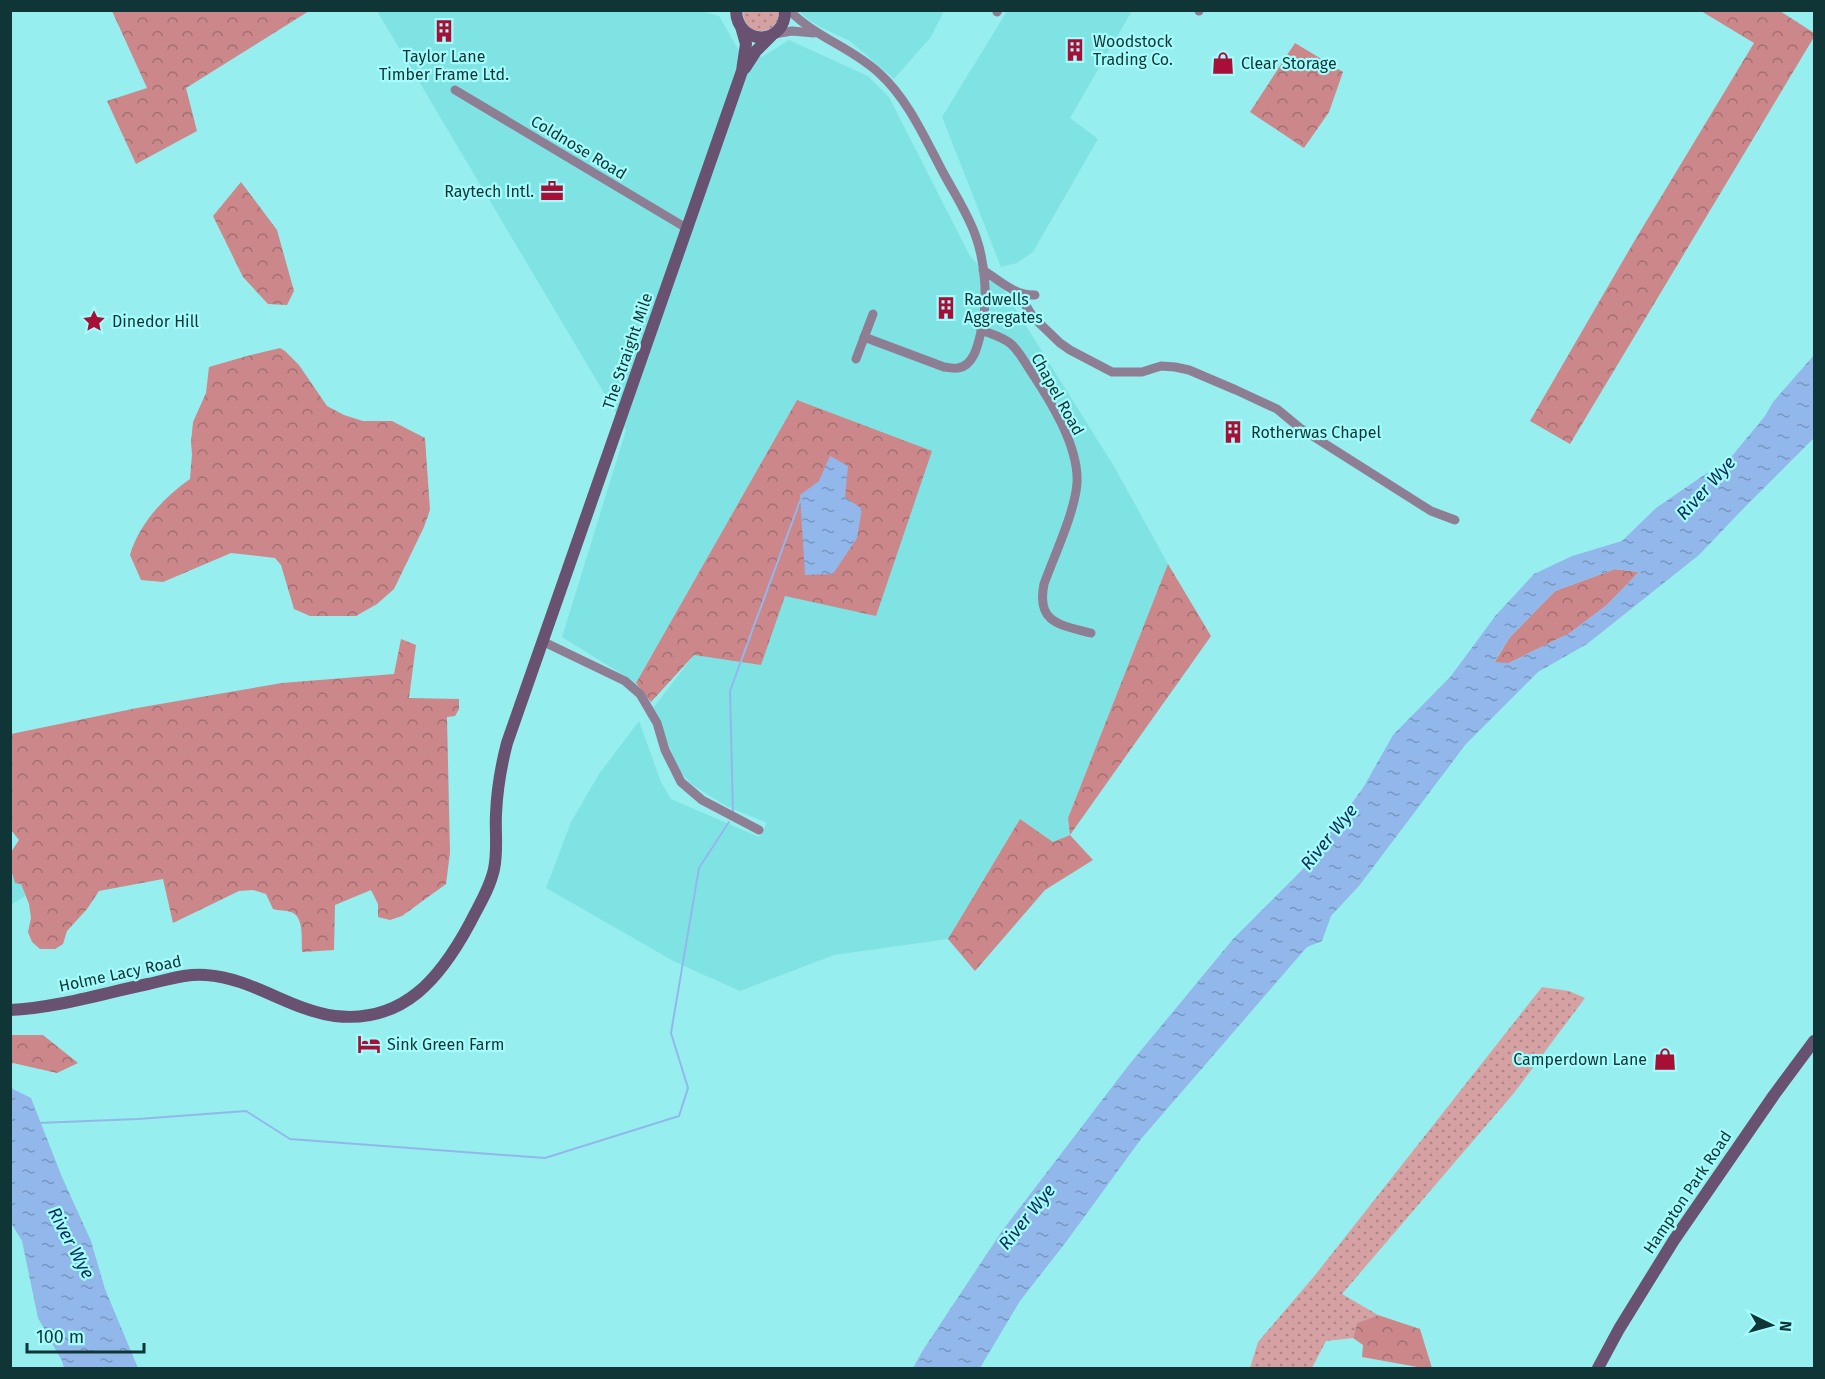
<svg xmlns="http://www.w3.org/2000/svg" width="1825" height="1379" font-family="'Fira Sans',sans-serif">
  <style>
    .built { fill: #80e3e3 }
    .grass { fill: url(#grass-dots) }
    .forest { fill: url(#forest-crowns) }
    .water { fill: url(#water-ripples); fill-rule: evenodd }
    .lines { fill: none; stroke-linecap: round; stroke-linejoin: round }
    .stream { stroke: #92b8eb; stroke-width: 2 }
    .street { stroke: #8e7e94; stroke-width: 9 }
    .secondary { stroke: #685171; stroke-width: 12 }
    .labels { text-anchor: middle; stroke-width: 4.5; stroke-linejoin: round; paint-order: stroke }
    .poi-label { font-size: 16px; fill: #0f3536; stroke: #a4fcfc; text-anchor: start }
    .street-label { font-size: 16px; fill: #0f3536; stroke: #a4fcfc }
    .water-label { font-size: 18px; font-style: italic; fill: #082d5a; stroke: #a4fcfc }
  </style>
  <defs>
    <pattern id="grass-dots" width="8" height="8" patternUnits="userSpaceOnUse" patternTransform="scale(1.5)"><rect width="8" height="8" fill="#d6a1a3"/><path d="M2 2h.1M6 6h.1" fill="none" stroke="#ac8486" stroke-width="1.8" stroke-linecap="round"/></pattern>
    <pattern id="forest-crowns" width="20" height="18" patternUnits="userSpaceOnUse" patternTransform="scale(1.5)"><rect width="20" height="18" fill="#cb878a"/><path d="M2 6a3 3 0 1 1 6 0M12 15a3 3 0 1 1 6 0" fill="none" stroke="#a36f72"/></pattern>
    <pattern id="water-ripples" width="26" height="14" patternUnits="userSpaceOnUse" patternTransform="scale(1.5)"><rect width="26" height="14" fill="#92b8eb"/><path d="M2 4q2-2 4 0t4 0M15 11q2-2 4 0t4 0" fill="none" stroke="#7696bf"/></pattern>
  </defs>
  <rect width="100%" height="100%" fill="#97eeef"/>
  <g class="built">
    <path d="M377,11H703L719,16L738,49L762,57L789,40L868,76L889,97L970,256L1003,289L1115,468L1168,564L1068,818L1070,835L1053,842L1020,819L948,939L834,955L740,991L675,962L546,888L571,822L599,774L639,721L661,782L671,799L759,837L767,823L726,806L691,784L679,770L653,708L694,655L761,664L784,595L797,400L636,683L562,637L626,430Z"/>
    <path d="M799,11H944L931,37L894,79L850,41L822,28L806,18Z"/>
    <path d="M1007,11H1132L1070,118L1098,139L1033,252L1017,263L1001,267L942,117Z"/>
    <path d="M10,862L15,882L21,884L25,896L11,905Z"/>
  </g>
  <g class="grass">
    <path d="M743,10L779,11C779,38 742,38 743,10Z"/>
    <path d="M1542,987L1569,991L1585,998L1514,1093L1342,1294L1378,1315L1357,1323L1353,1338L1326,1341L1312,1368H1250L1258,1342L1316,1274Z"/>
  </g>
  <g class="forest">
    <path d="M112,11H309L186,88L197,131L136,164L107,101L147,88Z"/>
    <path d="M1701,11H1780L1814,33V37L1570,444L1530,421L1632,245L1754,43Z"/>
    <path d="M1295,43L1343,72L1329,112L1304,148L1250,112Z"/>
    <path d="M241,182L277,230L294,291L287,305L268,304L243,277L213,216Z"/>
    <path d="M280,348L285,351L299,365L327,406L344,415L363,421H392L425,438L430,510L424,527L394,589L377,604L356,616H310L294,609L281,565L275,558L231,553L163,582L141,580L130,555C139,524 164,497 190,479L192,454L191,442L193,422L206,393L209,367L247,356Z"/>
    <path d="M797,400L932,451L876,616L785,596L761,665L694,655L651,702L636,683Z"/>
    <path d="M1168,564L1211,636L1070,835L1093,860L1045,890L975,971L948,939L1020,819L1053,842L1070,835L1068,818Z"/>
    <path d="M1615,569L1639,572L1607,605L1570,633L1509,663H1494L1510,637L1555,591Z"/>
    <path d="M401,639L416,645L409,698L459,699V709L455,716L447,717L450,853L446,884L402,916L390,920L378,917V904L371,890L335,905L334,950L302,952C301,941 305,917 291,912C286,910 279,911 273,909L266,894L253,890L239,891L173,923L163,879L99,891L87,909L67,931L63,944L55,949H40L32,942L28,932L31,918L29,904L21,884L15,883L11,869V852L19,840L11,830V734L137,708L282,683L394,674Z"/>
    <path d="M11,1035H43L78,1063L57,1073L13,1063L11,1064Z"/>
    <path d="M1378,1315L1420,1329L1432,1368H1423L1362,1357L1363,1345L1353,1338L1357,1323Z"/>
  </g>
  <g class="water">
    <path d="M1814,355V438L1741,511L1699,555L1587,644L1538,672L1466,744L1359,886L1331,916L1322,941L1307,947L1141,1139L1066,1242L1020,1301L980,1368H913L923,1350L1002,1231L1128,1066L1234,938L1302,870L1363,788L1393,735L1451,676L1496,615L1534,574L1572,556L1622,541L1656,508L1707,473L1722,468L1765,416L1773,402ZM1615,569L1639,572L1607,605L1570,633L1509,663L1494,662L1510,637L1555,591Z"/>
    <path d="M830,456L848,466L845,497L862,509L857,538L833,574L805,575L800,495L819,481Z"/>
    <path d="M11,1088L31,1098L62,1177L91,1241L105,1289L138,1368H64L62,1361L38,1318L22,1241L11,1223Z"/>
  </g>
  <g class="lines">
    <g class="stream">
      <path d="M733,813L730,691L800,501"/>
      <path d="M38,1123L138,1119L246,1111L290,1139L545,1158L679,1116L688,1088L671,1033L699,868L729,822"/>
    </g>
    <g class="street">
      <path d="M789,10C815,37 852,48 879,73C909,100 926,141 945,176C956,196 969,216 976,237C986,266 988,302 981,332C978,344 974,366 958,368C954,369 948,367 944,367L864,337"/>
      <path d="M1199,10V11"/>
      <path d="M997,12L998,10"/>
      <path d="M774,34L792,31L814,33"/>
      <path d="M455,90L688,229"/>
      <path d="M983,270C999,280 1015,296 1035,295"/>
      <path d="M1018,293L1033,317L1060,343L1070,350L1112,372H1142L1161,366L1175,367L1189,370L1236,390L1277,409L1300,428L1431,511L1455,520"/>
      <path d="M981,330C991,334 1003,337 1011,344C1019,351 1024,361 1030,370C1050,400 1079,446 1077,483C1075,512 1054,556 1044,584C1036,623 1060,625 1091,633"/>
      <path d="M856,359L873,314"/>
      <path d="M544,642L625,681L640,694L657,723L665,750L681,782L702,800L759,830"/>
    </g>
    <g class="secondary">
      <path d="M736,10C737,47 786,46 785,10"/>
      <path d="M745,68L756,51L771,36"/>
      <path d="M10,1010C56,1008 104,993 148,984C167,980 187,973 206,975C252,978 290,1010 335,1016C404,1024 441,977 470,923C479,905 490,888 494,869C498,851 495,832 496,814C497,790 501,766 507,743L742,71L746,44L742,30"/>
      <path d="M1598,1368L1619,1329L1674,1240L1774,1095L1814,1041"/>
    </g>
  </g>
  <defs>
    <g id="building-bare" transform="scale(1.8)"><path d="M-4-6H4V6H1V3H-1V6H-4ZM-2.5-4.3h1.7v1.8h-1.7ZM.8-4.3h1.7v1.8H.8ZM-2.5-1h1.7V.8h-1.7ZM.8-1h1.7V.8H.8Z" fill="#a80f36" stroke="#a4fcfc" stroke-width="2.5" paint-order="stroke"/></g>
    <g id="shop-bare" transform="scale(1.8)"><path d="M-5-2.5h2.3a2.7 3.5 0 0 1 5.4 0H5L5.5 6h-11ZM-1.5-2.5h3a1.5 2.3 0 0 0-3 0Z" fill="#a80f36" stroke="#a4fcfc" stroke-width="2.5" paint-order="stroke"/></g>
    <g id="office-bare" transform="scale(1.8)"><path d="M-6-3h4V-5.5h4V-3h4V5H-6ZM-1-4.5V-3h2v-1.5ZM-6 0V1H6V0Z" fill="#a80f36" stroke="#a4fcfc" stroke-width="2.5" paint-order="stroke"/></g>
    <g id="sight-bare" transform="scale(1.8)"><path d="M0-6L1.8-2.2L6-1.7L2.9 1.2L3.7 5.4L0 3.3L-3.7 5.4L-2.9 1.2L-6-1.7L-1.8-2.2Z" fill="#a80f36" stroke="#a4fcfc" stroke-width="2.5" paint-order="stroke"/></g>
    <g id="hotel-bare" transform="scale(1.8)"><path d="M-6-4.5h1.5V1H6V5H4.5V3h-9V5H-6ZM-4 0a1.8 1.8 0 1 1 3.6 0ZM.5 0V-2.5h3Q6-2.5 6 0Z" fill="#a80f36" stroke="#a4fcfc" stroke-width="2.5" paint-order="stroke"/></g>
  </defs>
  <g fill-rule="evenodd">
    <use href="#building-bare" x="444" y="31"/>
    <use href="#building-bare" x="1075" y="50"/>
    <use href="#shop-bare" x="1223" y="63"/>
    <use href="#office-bare" x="552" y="191"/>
    <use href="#building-bare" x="946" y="308"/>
    <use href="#sight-bare" x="94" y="321"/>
    <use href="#building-bare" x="1233" y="432"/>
    <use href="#hotel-bare" x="369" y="1044"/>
    <use href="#shop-bare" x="1665" y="1059"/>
  </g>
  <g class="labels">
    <g class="poi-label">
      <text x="1093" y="47">Woodstock<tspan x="1093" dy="18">Trading Co.</tspan></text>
      <text x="444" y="62" text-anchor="middle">Taylor Lane<tspan x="444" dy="18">Timber Frame Ltd.</tspan></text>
      <text x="1241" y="69">Clear Storage</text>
      <text x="534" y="197" text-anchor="end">Raytech Intl.</text>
      <text x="964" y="305">Radwells<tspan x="964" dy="18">Aggregates</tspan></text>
      <text x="112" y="327">Dinedor Hill</text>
      <text x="1251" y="438">Rotherwas Chapel</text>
      <text x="387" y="1050">Sink Green Farm</text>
      <text x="1647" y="1065" text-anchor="end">Camperdown Lane</text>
    </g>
    <g class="street-label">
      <text transform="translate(579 147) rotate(31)" y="6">Coldnose Road</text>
      <text transform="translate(627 351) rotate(-71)" y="6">The Straight Mile</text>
      <text transform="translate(1058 394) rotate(61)" y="6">Chapel Road</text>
      <text transform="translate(120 973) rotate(-12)" y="6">Holme Lacy Road</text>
      <text transform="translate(1687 1192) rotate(-56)" y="6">Hampton Park Road</text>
    </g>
    <g class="water-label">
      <text transform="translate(1706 488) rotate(-48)" y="6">River Wye</text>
      <text transform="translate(1329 837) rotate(-51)" y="6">River Wye</text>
      <text transform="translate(1027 1217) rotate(-51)" y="6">River Wye</text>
      <text transform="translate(71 1243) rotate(62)" y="6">River Wye</text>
    </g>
  </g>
  <rect width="1825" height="1379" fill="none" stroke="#0f3536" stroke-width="24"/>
  <g transform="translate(1771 1325) rotate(95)" stroke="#a4fcfc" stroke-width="4.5" paint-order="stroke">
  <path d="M0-4.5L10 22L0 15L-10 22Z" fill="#0f3536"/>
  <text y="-9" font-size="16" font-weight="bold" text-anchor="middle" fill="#0f3536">N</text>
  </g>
  <path d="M27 1343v9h117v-9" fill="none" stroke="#0f3536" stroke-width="3"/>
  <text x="36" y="1343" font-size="18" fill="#0f3536" stroke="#a4fcfc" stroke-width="4.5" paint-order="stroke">100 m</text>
</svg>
